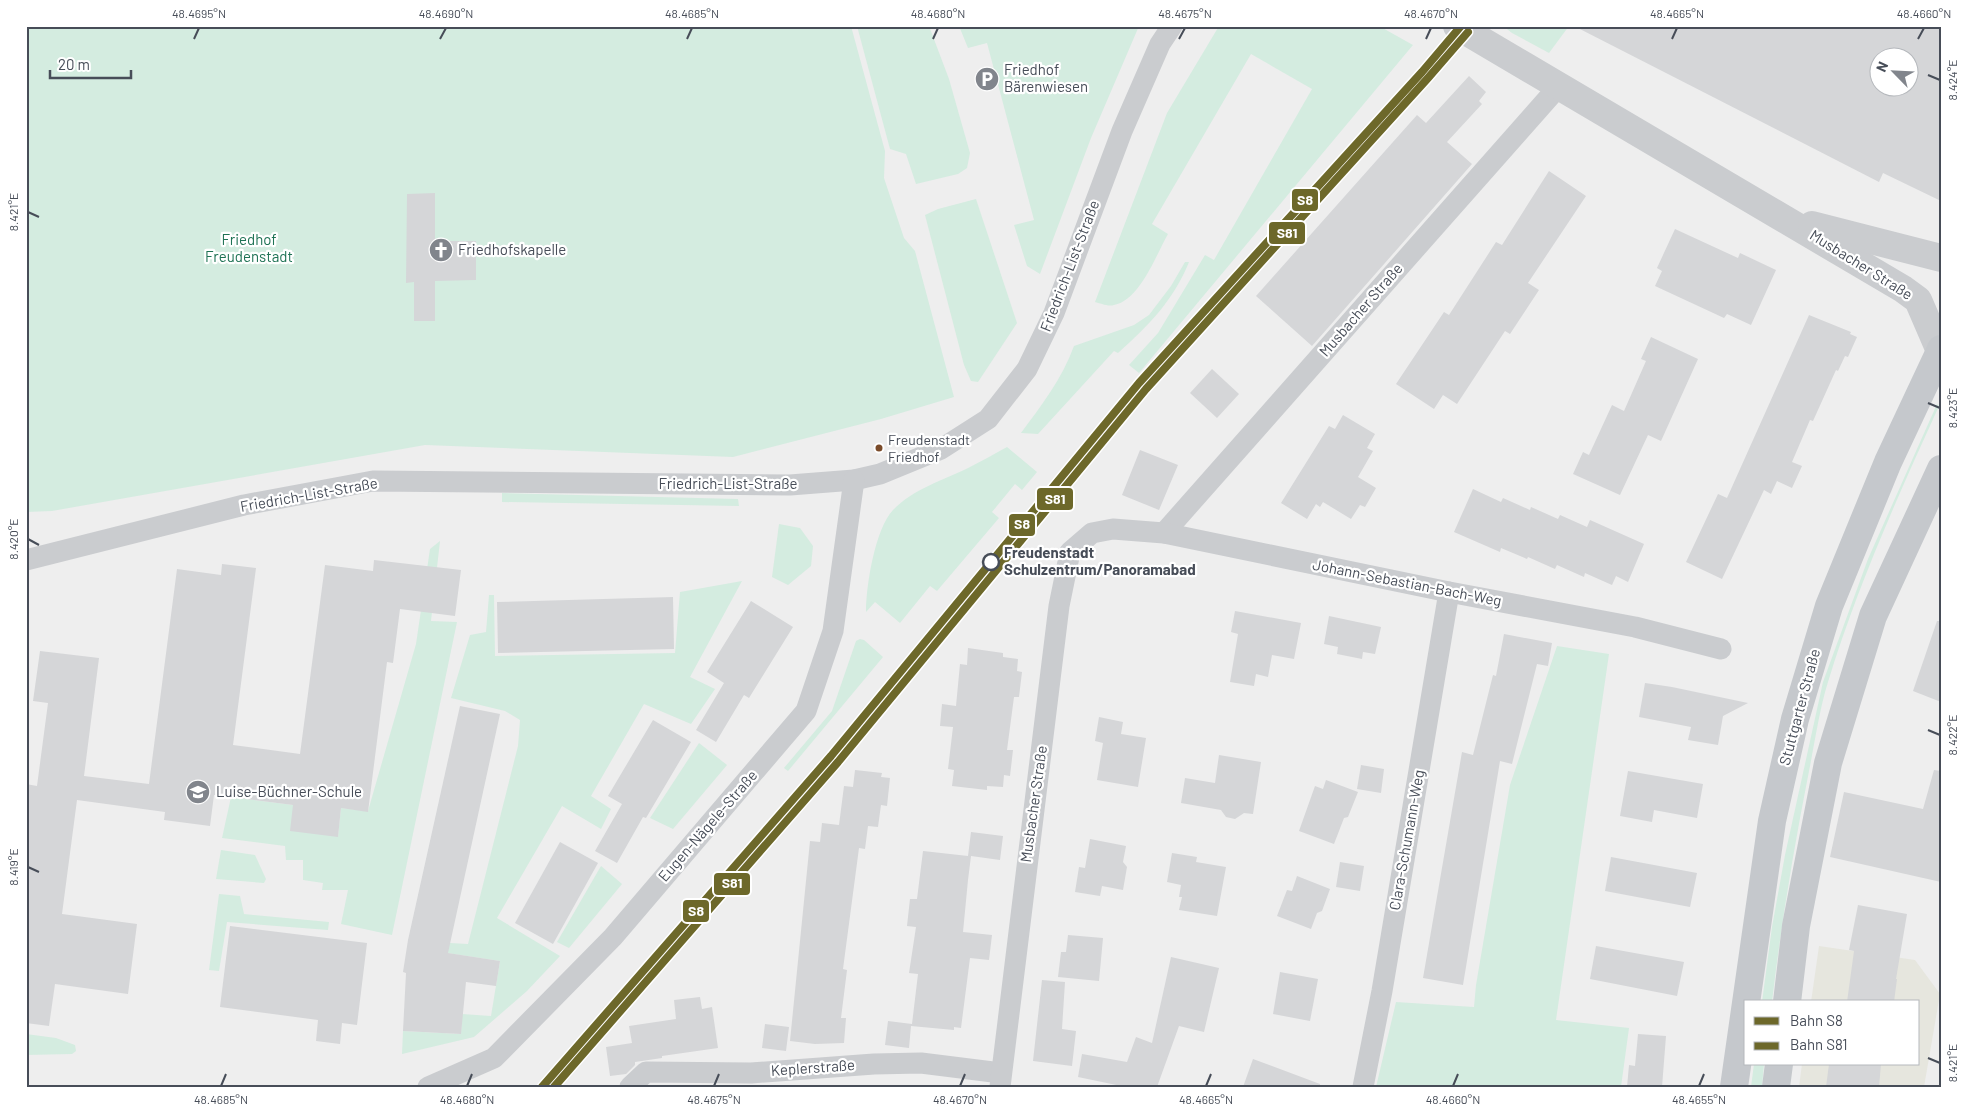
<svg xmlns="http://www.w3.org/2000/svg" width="1967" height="1113" font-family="Barlow,sans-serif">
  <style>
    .commercial { fill: #e6e6de }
    .green { fill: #d4ece0 }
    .building { fill: #d5d6d8; fill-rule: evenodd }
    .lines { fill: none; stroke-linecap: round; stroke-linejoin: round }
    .minor { stroke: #cacccf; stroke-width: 21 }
    .tertiary { stroke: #cacccf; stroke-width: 28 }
    .primary { stroke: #c5c8cc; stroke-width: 28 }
    .rail-1-casing { stroke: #fff; stroke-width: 11 }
    .rail-2-casing { stroke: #fff; stroke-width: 11 }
    .rail-1 { stroke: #6d682a; stroke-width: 8 }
    .rail-2 { stroke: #6d682a; stroke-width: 8 }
    .ticks { fill: none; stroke: #474d58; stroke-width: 2 }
    .bus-dot { fill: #7a4b2a; stroke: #fff; stroke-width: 2 }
    .stop-dot { fill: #fff; stroke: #474d58; stroke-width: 2.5 }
    .labels { text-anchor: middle; stroke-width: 4.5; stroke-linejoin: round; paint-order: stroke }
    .bus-label { font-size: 14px; fill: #474d58; stroke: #fff; text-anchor: start }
    .poi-label { font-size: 15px; fill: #474d58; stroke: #fff; text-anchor: start }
    .park-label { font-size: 15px; fill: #1e7254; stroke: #fff }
    .street-label { font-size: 15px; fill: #474d58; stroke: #fff }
    .stop-label { font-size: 15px; font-weight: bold; fill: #474d58; stroke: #fff; text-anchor: start }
    .line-badge { stroke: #fff; stroke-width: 2 }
    .badge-label { font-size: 14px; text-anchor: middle; font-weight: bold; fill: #fff }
    .neatline { fill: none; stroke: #474d58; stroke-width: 2 }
    .ticks-label { font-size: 12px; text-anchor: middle; fill: #474d58 }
  </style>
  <rect width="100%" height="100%" fill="#eee"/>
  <path class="commercial" d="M1819,946L1915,960L1940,994L1924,1087H1799L1802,1064H1918V1002H1811Z"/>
  <g class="green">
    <path d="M26,26H851L885,151L884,178L904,238L915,251L954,397L881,419L733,457L425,445L52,511L26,512Z"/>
    <path d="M857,26H929L949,79L970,153L967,168L958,174L916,184L906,154L890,149Z"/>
    <path d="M959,26H1139L1091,138L1040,274L1027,266L1014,225L1034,220L987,43L968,48Z"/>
    <path d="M1219,26H1379L1413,45L1139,373L1129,365L1158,333L1205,255L1214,260L1312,89L1251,54L1152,224L1168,234C1156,255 1140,300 1114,305C1108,307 1100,303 1095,302L1167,113Z"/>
    <path d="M1503,26H1569L1549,53L1512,33Z"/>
    <path d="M976,199L1017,323L978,382L971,381L964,365L925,215L938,209Z"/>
    <path d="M1185,262H1189C1173,301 1149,325 1118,353L1114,351L1038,434L1021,433C1041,406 1062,379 1074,346L1134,325L1149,315L1171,286Z"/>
    <path d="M1937,404L1939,406C1898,496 1857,587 1828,682C1819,711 1815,742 1809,771C1794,847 1781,924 1772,1002H1762L1772,927L1785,855L1823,682L1868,559Z"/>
    <path d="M1007,447L1037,472L1022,490L1015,484L992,512L999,518L937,591L930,586L900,623L875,602L866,612C866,586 875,529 893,510C913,489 944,480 970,467C982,461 994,454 1007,447Z"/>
    <path d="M502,493L738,499L739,506L502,502Z"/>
    <path d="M779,524L800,528L813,546L811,566L788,585L772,577Z"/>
    <path d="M440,541L431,621L457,622L392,935L341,924L348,890H322L323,883L303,880V860H286L285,846L222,838L231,797L293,805L338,836L341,808L368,811L416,644L430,549Z"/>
    <path d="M742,581L690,677L715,689L691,724L644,704L591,796L611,809L601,829L562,806L497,918L560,956L527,991L474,1037L402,1054L403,1031L461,1034L462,1014L491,1016L500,961L407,947L450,943L468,944L518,746L520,720L505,711L451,698L470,635L486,632L489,595H494L495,656L675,653L680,592Z"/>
    <path d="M860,639L864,640L883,657L788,771L784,768L832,711L856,641Z"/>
    <path d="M1557,646L1609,654L1556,1020L1629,1028L1621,1087H1376L1396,1002L1474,1007L1476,985L1510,785Z"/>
    <path d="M699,743L727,765L673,829L650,818Z"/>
    <path d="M221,850L255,855L266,879L264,883L216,879Z"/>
    <path d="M601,866L622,884L569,948L557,942Z"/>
    <path d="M219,894L240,896L244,914L329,922L328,930L227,922L219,971L209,970Z"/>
    <path d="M26,1034L56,1038L75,1045L76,1051L72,1054L26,1055Z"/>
    <path d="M1754,1064H1764L1762,1087H1751Z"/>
  </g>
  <g class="building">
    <path d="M1574,26H1941V201L1883,173L1879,182ZM1880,58H1910V88H1880Z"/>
    <path d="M1469,76L1486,92L1479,101L1482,104L1447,142L1472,164L1312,346L1256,296L1417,115L1426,123Z"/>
    <path d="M1549,171L1586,196L1528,283L1539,290L1510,334L1505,331L1457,404L1443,395L1434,409L1396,384L1444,312L1449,315L1496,242L1502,245Z"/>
    <path d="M435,193V241H476V280L435,281V321H414V282L406,283L407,194Z"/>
    <path d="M1675,229L1738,258L1740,253L1776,270L1751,325L1727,314L1724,318L1655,286L1662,271L1657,268Z"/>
    <path d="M1809,315L1851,332L1850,334L1857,337L1848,357L1845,356L1838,371L1836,370L1813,421L1810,420L1792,462L1802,466L1792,488L1777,481L1771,494L1764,490L1722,579L1686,562L1718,494L1727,498Z"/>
    <path d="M1651,337L1698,359L1661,441L1648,435L1620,495L1573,474L1583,452L1589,455L1612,405L1624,411L1646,361L1641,359Z"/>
    <path d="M1212,369L1239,394L1217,418L1190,393Z"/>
    <path d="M1343,415L1375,434L1367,448L1373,451L1358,477L1376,488L1365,507L1360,505L1351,519L1323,502L1320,507L1316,504L1307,519L1281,503L1329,426L1335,429Z"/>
    <path d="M1140,450L1178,465L1159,510L1122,495Z"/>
    <path d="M1473,489L1501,502L1503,498L1530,510L1531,507L1558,519L1560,515L1587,527L1590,520L1644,544L1628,582L1616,576L1612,585L1585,573L1584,577L1557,565L1555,569L1528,557L1527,559L1501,548L1500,552L1454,532Z"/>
    <path d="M374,560L461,570L455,616L400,609L393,663L387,662L368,812L341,808L338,837L290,831L293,805L214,795L210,826L164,820L165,812L77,800L62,914L137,924L128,994L55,984L49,1026L26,1023V784L37,786L48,703L33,701L40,651L99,658L84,776L149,784L177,569L221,575L222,564L256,568L233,745L300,754L325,565L373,571Z"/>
    <path d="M673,597L674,649L498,653L497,602Z"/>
    <path d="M751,601L793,627L749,698L744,695L716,742L696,730L724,683L707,672Z"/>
    <path d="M1235,611L1301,623L1294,659L1272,655L1268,677L1256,674L1254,686L1230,682L1238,634L1231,632Z"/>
    <path d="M1329,616L1381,627L1375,654L1363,652L1362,659L1337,654L1338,647L1324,644Z"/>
    <path d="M1937,621H1941V702L1913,691Z"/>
    <path d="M1504,634L1552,643L1548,666L1537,664L1512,764L1500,761L1463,985L1423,978L1462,752L1473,755L1493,675L1496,676Z"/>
    <path d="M968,648L1003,653V657L1018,659L1017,671L1022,672L1019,697H1014L1007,750H1013L1010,776L1004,775L1003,787L987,786V790L952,786L954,770L948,769L953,727L940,726L942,704L956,706L960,664L967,665Z"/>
    <path d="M1645,683L1672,687L1748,703L1723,716L1718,745L1688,740L1691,727L1639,717Z"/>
    <path d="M460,706L500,714L448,953L500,961L496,986L466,982L461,1034L403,1031L406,973L403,972L408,940Z"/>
    <path d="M1099,717L1123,722L1121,734L1146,738L1138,787L1097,780L1103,743L1095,741Z"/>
    <path d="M653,720L691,742L646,818L643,817L617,863L595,851L622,804L608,796Z"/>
    <path d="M1219,755L1261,762L1253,814L1244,813L1235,819L1226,817L1221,810L1181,803L1185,778L1215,783Z"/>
    <path d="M1361,765L1384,769L1381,793L1357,789Z"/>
    <path d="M855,770L882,773L881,777L890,778L887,806L881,805L878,827L868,826L865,849L859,848L843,969L847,970L841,1018H846L844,1043L815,1044L790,1041L810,841L820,842L822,823L839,825L844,786L853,787Z"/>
    <path d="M1934,770L1941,771V882L1830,857L1844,792L1923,809Z"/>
    <path d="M1628,771L1703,784L1697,818L1654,810L1652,822L1620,816Z"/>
    <path d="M1326,780L1358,792L1348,817L1344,818L1334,844L1299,831L1315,786L1323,789Z"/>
    <path d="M971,832L1003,836L1000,860L971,856L968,880L963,932L992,935L989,960L970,958L961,1028L954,1027V1030L911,1026L909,1048L885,1045L888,1021L912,1024L918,974L909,973L916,927L907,926L910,899H917L923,851L968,856Z"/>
    <path d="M1090,839L1126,846L1123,862L1127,867L1123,890L1102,886L1100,896L1075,892L1079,867L1085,868Z"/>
    <path d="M560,842L598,863L553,944L515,923Z"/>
    <path d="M1172,853L1197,857L1196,862L1226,867L1217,916L1179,910L1182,897H1179L1181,885L1167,882Z"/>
    <path d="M1611,857L1697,873L1690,907L1605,891Z"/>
    <path d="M1340,862L1364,866L1360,891L1336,887Z"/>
    <path d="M1297,876L1330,889L1322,911L1317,913L1311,929L1277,916L1287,890L1292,891Z"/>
    <path d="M1858,905L1907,914L1896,979H1897L1894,1002H1847L1854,951L1849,950Z"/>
    <path d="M230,926L367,943L357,1025L342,1023L340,1044L316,1041L318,1020L220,1007Z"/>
    <path d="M1068,935L1103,938L1099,981L1058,977L1061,952H1066Z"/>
    <path d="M1596,946L1684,962L1677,996L1590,979Z"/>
    <path d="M1171,957L1219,968L1204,1032L1179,1026L1157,1087H1126L1078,1077L1082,1054L1127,1062L1136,1037L1152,1043Z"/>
    <path d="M1280,972L1318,979L1310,1021L1273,1014Z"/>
    <path d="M1042,980L1065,982L1062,1029L1076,1031L1072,1066L1033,1061Z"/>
    <path d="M700,997L702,1009L712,1007L718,1048L662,1056V1058L635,1062V1065L626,1074L610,1076L606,1047L632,1043L629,1026L676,1019L674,1000Z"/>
    <path d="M765,1024L789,1027L786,1051L762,1048Z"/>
    <path d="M1638,1034L1666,1036L1662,1087H1627L1629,1065L1635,1066Z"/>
    <path d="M1253,1059L1320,1084V1087H1243Z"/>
    <path d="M1829,1064H1881L1879,1087H1826Z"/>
  </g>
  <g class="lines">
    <g class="minor">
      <path d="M1164,533L1559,86"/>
      <path d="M26,560L244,505L373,481L790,485L854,480L880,474L941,449L988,419L1027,369L1054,313L1122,131L1160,44L1172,26"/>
      <path d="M428,1087L494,1058L613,937L806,711L833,631L854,480"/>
      <path d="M630,1087L646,1072L751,1073L874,1064L921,1063L1001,1073"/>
      <path d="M1000,1087L1059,606L1070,552L1092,533L1113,529L1164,533L1449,592L1635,627L1721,649"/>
      <path d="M1363,1087L1382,991L1449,592"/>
    </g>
    <g class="tertiary">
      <path d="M1457,26L1903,289L1918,300L1940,351"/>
      <path d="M1812,225L1941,258"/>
    </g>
    <g class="primary">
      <path d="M1787,1002L1796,926L1828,763L1873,616L1941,469"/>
      <path d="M1734,1087L1772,821L1795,719L1829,606L1888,462L1941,349"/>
      <path d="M1776,1087L1779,1064"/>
    </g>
    <g class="rail-1-casing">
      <path id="rail-1" d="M542,1087L831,756L1139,383L1422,72L1461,26"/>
    </g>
    <g class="rail-2-casing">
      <path id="rail-2" d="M554,1087L838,762L1146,389L1428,78L1468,32"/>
    </g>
    <use href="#rail-1" class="rail-1"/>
    <use href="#rail-2" class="rail-2"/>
  </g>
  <path class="ticks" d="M194,39L199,28M440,39L446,28M687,39L692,28M933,39L938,28M1179,39L1185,28M1426,39L1431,28M1672,39L1677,28M1918,39L1924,28M1928,75L1940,80M28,212L39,217M1928,403L1940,408M28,539L39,545M1928,730L1940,735M28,867L39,872M1928,1058L1940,1063M221,1086L226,1074M467,1086L472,1074M714,1086L719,1074M960,1086L965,1074M1206,1086L1211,1074M1453,1086L1458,1074M1699,1086L1704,1074"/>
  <defs>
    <g id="parking-disc" transform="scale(1.25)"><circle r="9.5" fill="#81858c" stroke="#fff"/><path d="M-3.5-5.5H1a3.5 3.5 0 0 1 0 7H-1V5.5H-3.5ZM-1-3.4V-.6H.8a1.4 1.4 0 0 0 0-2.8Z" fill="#fff"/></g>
    <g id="church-disc" transform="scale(1.25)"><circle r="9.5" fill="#81858c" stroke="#fff"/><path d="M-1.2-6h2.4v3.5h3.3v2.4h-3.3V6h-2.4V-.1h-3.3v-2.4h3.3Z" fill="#fff"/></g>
    <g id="school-disc" transform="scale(1.25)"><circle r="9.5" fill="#81858c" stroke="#fff"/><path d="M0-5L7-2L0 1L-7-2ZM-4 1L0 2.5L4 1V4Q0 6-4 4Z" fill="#fff"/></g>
  </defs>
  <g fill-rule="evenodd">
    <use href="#parking-disc" x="987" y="79"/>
    <use href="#church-disc" x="441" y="250"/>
    <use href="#school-disc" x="198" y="792"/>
  </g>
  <circle class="bus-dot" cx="879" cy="448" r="4.5"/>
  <circle class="stop-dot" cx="991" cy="562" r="8"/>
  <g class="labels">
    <g class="bus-label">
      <text x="888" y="445">Freudenstadt<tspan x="888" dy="17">Friedhof</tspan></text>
    </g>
    <g class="poi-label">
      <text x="1004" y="75">Friedhof<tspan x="1004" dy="17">Bärenwiesen</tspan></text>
      <text x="458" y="255">Friedhofskapelle</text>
      <text x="216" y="797">Luise-Büchner-Schule</text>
    </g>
    <g class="park-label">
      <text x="249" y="245">Friedhof<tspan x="249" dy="17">Freudenstadt</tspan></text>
    </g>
    <g class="street-label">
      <text transform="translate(1861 265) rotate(32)" y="5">Musbacher Straße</text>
      <text transform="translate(1070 266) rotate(-69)" y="5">Friedrich-List-Straße</text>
      <text transform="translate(1361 310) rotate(-49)" y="5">Musbacher Straße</text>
      <text x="728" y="489">Friedrich-List-Straße</text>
      <text transform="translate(309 495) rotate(-10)" y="5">Friedrich-List-Straße</text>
      <text transform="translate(1407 583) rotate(11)" y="5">Johann-Sebastian-Bach-Weg</text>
      <text transform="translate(1800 707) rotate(-75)" y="5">Stuttgarter Straße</text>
      <text transform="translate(1034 804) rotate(-82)" y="5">Musbacher Straße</text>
      <text transform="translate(708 826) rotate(-49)" y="5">Eugen-Nägele-Straße</text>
      <text transform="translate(1407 840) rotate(-80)" y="5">Clara-Schumann-Weg</text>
      <text transform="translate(813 1068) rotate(-4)" y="5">Keplerstraße</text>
    </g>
    <g class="stop-label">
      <text x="1004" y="558">Freudenstadt<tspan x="1004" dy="17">Schulzentrum/Panoramabad</tspan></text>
    </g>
  </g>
  <g class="line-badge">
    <rect x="1291" y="188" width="28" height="24" rx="5" fill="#6d682a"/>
    <rect x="1268" y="221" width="38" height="24" rx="5" fill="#6d682a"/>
    <rect x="1036" y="487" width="38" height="24" rx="5" fill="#6d682a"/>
    <rect x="1008" y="513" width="28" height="24" rx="5" fill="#6d682a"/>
    <rect x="713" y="872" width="38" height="24" rx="5" fill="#6d682a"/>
    <rect x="682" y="899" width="28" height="24" rx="5" fill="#6d682a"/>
  </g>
  <g class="badge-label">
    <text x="1305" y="205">S8</text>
    <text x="1287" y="238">S81</text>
    <text x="1055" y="504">S81</text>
    <text x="1022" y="529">S8</text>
    <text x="732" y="888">S81</text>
    <text x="696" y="916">S8</text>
  </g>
  <rect width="1967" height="1113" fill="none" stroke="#ffffff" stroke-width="55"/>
  <rect x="1744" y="1000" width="175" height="65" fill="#ffffff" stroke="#b5b8bc"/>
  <rect x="1754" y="1017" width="25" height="8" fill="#6d682a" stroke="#b5b8bc"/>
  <text x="1790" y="1026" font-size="15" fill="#474d58">Bahn S8</text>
  <rect x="1754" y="1042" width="25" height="8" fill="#6d682a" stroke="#b5b8bc"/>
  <text x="1790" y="1050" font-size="15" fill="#474d58">Bahn S81</text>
  <g transform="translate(1894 72) rotate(294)"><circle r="24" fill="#ffffff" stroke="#b5b8bc"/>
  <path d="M0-4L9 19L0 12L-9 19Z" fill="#81858c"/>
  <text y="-8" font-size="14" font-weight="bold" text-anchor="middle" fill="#474d58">N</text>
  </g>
  <path d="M50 70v8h81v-8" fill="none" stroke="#474d58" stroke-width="2.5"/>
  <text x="58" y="70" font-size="15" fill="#474d58" stroke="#ffffff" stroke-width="4" paint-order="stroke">20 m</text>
  <rect x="28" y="28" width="1912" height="1058" class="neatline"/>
  <g class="ticks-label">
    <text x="199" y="18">48.4695°N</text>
    <text x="446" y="18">48.4690°N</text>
    <text x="692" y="18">48.4685°N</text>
    <text x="938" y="18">48.4680°N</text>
    <text x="1185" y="18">48.4675°N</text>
    <text x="1431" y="18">48.4670°N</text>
    <text x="1677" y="18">48.4665°N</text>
    <text x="1924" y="18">48.4660°N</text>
    <text transform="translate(1953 80) rotate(-90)" y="4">8.424°E</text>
    <text transform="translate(14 212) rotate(-90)" y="4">8.421°E</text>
    <text transform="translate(1953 408) rotate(-90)" y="4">8.423°E</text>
    <text transform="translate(14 539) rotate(-90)" y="4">8.420°E</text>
    <text transform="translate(1953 735) rotate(-90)" y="4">8.422°E</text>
    <text transform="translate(14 867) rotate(-90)" y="4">8.419°E</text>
    <text transform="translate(1953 1063) rotate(-90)" y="4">8.421°E</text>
    <text x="221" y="1104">48.4685°N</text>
    <text x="467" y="1104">48.4680°N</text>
    <text x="714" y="1104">48.4675°N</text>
    <text x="960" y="1104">48.4670°N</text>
    <text x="1206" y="1104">48.4665°N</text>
    <text x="1453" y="1104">48.4660°N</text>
    <text x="1699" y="1104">48.4655°N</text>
  </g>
</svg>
